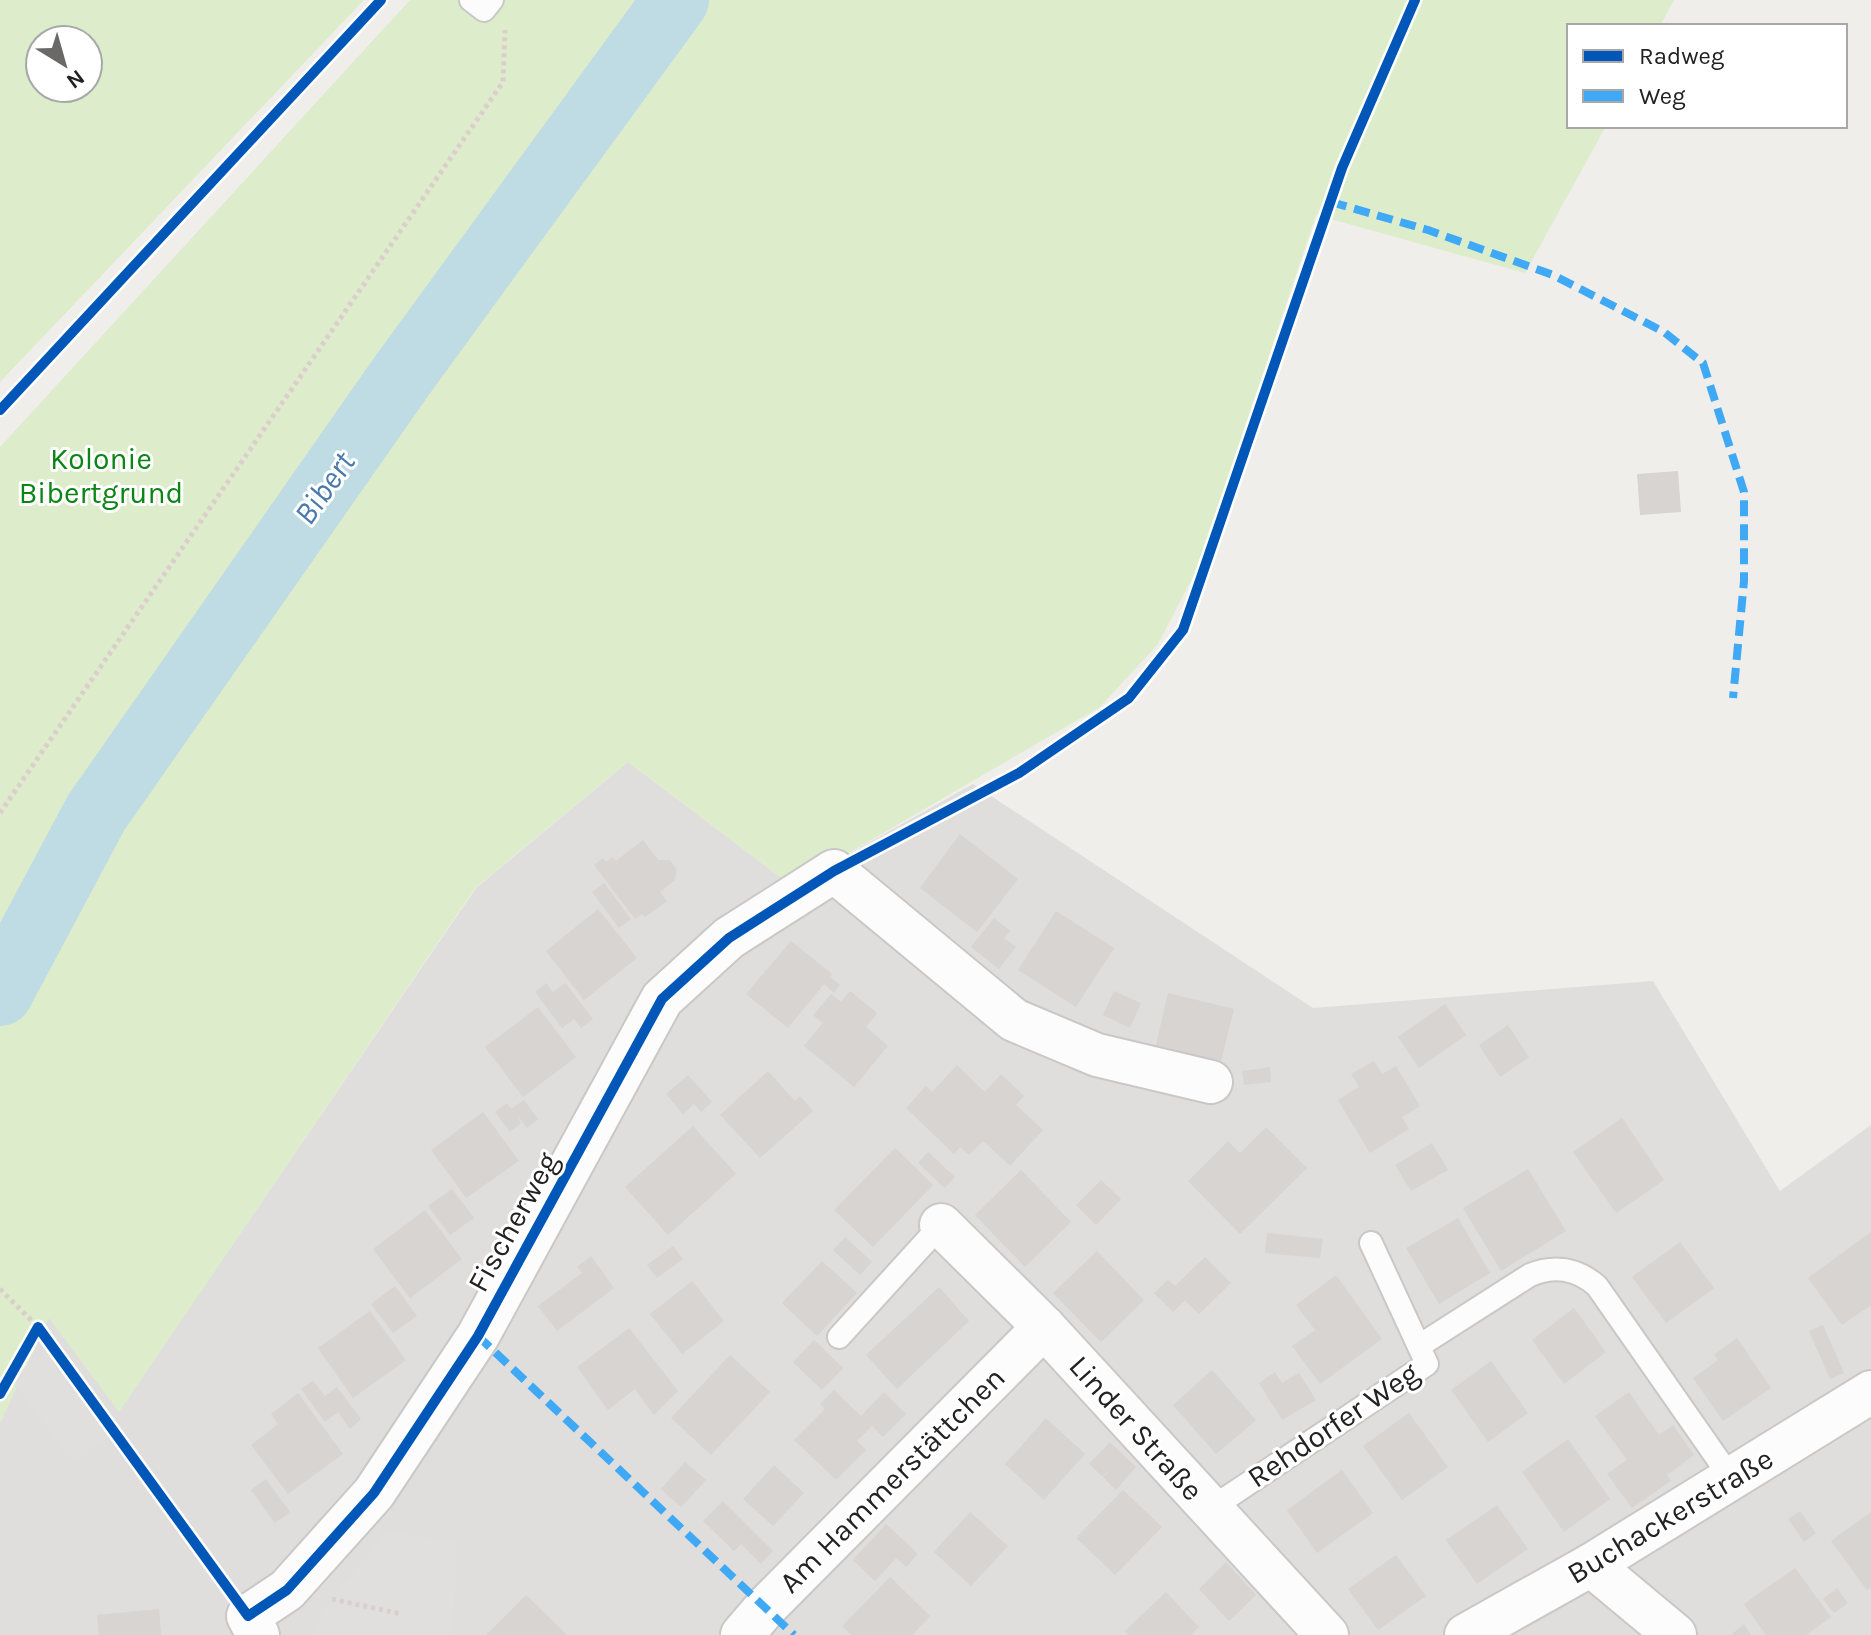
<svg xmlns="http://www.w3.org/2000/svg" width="1871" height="1635" font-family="Karla,sans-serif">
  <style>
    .residential { fill: #dfdedc }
    .grass { fill: #ddeccb; fill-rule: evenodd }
    .parking { fill: #e0dfde }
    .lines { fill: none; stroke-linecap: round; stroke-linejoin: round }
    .river { stroke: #bfdbe3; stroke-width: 66 }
    .building { fill: #d7d4d2 }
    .lane-casing { stroke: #c9c8c7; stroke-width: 26 }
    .street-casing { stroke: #c9c8c7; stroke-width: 46 }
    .path { stroke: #dccecd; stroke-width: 5; stroke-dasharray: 4 4; stroke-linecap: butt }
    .lane { stroke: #fdfcfc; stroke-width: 22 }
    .street { stroke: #fdfcfc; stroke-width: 42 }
    .quiet { stroke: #3fa9f5; stroke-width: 8; stroke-dasharray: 16 8; stroke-linecap: butt }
    .cycleway-casing { stroke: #fff; stroke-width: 15 }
    .cycleway { stroke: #0057b8; stroke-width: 10 }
    .labels { text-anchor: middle; stroke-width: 6; stroke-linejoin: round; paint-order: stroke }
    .park-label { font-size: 30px; fill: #0c8416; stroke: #fff }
    .street-label { font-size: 30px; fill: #222; stroke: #fff }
    .water-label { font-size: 32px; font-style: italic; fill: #4a7aab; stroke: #fff }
  </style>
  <rect width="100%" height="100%" fill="#f0eeeb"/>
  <path class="residential" d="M628,762L792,886L973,784L1313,1008L1653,981L1780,1191L1871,1125V1635H0V1423L49,1317L119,1411L476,888Z"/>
  <g class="grass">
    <path d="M0,0H364L0,382ZM88,40V88H40V40Z"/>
    <path d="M410,0H1674L1660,26H1569V126H1606L1525,273L1316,215L1199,565L1158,644L1100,707L792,886L628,762L475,888L119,1412L49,1318L0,1423V447Z"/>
  </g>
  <g class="parking">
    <path d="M46,1353L108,1437L73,1463L11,1379Z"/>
    <path d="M387,1531L457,1543L452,1635H314L322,1610Z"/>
  </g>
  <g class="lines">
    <path class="river" d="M0,993L96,813L401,377L676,0"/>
  </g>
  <g class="building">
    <path d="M1678,471L1681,512L1640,515L1637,474Z"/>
    <path d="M960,834L1018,879L977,932L920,888Z"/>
    <path d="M643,840L658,860H670L677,870L674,881L660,892L667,901L645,917L642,914L635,919L594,865L603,858L606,862L612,857L616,861Z"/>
    <path d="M604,883L631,919L619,928L592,892Z"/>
    <path d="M598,909L637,958L584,1000L546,951Z"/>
    <path d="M1056,911L1114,948L1076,1007L1018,970Z"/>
    <path d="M994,918L1010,931L1004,938L1016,947L999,969L971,947Z"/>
    <path d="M791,941L832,974L830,977L840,985L834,993L824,984L788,1028L746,994Z"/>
    <path d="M546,983L553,992L565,983L593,1019L581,1028L574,1019L562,1028L535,992Z"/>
    <path d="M850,991L877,1013L866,1027L888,1046L854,1087L804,1046L823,1023L813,1015L831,994L841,1002Z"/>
    <path d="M1114,991L1141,1003L1130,1028L1103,1015Z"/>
    <path d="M1168,993L1234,1009L1219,1069L1154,1054Z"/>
    <path d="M1445,1004L1466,1035L1419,1068L1398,1037Z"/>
    <path d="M538,1007L576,1057L523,1097L485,1047Z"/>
    <path d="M1508,1025L1529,1057L1500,1077L1479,1045Z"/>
    <path d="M1374,1061L1382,1074L1396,1066L1420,1106L1402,1117L1409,1129L1370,1153L1338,1100L1359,1087L1351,1074Z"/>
    <path d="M957,1065L985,1092L1001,1074L1024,1096L1016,1105L1043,1130L1010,1166L983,1141L969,1155L960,1147L954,1154L906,1108L926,1086L932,1092Z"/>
    <path d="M1270,1067L1271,1082L1244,1085L1242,1071Z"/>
    <path d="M768,1071L795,1101L800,1096L813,1111L760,1158L720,1115Z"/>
    <path d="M688,1075L712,1102L701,1112L694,1104L683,1114L666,1094Z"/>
    <path d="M524,1100L538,1119L527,1128L517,1115L521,1123L510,1132L495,1112L507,1103L511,1109Z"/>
    <path d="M483,1112L519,1161L466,1198L431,1150Z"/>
    <path d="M1622,1118L1664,1180L1616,1213L1573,1152Z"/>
    <path d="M693,1126L736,1174L668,1235L625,1187Z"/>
    <path d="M1266,1127L1307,1168L1240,1234L1188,1181L1228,1141L1240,1153Z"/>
    <path d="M1432,1143L1448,1170L1411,1191L1395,1165Z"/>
    <path d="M895,1148L933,1185L873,1247L834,1210Z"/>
    <path d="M928,1152L955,1177L945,1188L918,1163Z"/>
    <path d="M1528,1169L1566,1231L1501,1271L1463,1208Z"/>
    <path d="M1021,1170L1071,1222L1025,1267L975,1215Z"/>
    <path d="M1101,1180L1121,1199L1096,1225L1076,1205Z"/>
    <path d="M452,1189L474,1218L450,1235L428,1206Z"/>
    <path d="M425,1210L462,1259L410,1298L373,1249Z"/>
    <path d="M1458,1218L1490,1273L1439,1304L1406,1248Z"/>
    <path d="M1871,1232V1305L1842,1325L1808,1278Z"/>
    <path d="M1267,1233L1323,1239L1320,1258L1265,1253Z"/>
    <path d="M845,1237L872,1262L860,1275L833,1250Z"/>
    <path d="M1680,1242L1714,1288L1666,1323L1632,1277Z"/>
    <path d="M673,1246L683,1259L657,1278L647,1265Z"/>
    <path d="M1097,1251L1144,1300L1101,1342L1053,1293Z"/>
    <path d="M591,1256L614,1288L557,1331L538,1306L582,1273L577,1267Z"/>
    <path d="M1205,1257L1231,1283L1199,1314L1185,1300L1173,1312L1154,1293L1168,1280L1175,1286Z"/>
    <path d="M822,1261L857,1293L817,1336L782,1303Z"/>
    <path d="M1336,1275L1382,1339L1320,1384L1292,1346L1315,1330L1296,1305Z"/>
    <path d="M692,1281L724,1321L682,1354L650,1314Z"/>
    <path d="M395,1286L417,1316L393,1333L371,1304Z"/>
    <path d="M939,1287L969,1321L897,1389L866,1355Z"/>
    <path d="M1574,1308L1606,1352L1564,1384L1532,1340Z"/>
    <path d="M370,1311L406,1360L353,1398L318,1348Z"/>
    <path d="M1823,1325L1844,1373L1830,1379L1809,1331Z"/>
    <path d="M629,1328L678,1391L654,1415L635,1389L608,1410L577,1367Z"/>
    <path d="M1737,1338L1771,1388L1723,1421L1693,1378L1718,1360L1714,1355Z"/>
    <path d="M814,1340L843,1368L822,1390L793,1362Z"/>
    <path d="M730,1355L770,1392L711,1455L671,1418Z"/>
    <path d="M1491,1361L1528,1413L1488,1442L1451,1390Z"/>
    <path d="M1212,1370L1256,1420L1216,1454L1173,1405Z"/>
    <path d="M1275,1372L1282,1383L1299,1373L1316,1400L1282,1420L1259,1383Z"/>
    <path d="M313,1381L325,1396L337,1387L361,1419L350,1429L338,1412L325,1422L301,1389Z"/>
    <path d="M834,1390L861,1416L884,1392L906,1414L883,1437L872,1426L857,1441L866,1450L836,1480L794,1440L825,1409L820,1404Z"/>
    <path d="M1629,1392L1659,1435L1673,1425L1694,1455L1667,1475L1671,1481L1632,1508L1607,1474L1627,1460L1595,1416Z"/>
    <path d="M298,1393L343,1454L288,1494L251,1445L278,1424L271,1414Z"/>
    <path d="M1409,1413L1448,1467L1402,1500L1363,1446Z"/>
    <path d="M1046,1418L1085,1454L1044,1500L1005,1464Z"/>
    <path d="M1568,1439L1610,1499L1564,1532L1522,1472Z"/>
    <path d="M1110,1442L1136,1467L1116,1490L1103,1477L1109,1471L1102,1476L1089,1464Z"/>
    <path d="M685,1462L706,1480L681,1507L661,1489Z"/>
    <path d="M774,1465L804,1493L773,1526L743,1499Z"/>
    <path d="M1342,1470L1373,1513L1317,1553L1287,1510Z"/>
    <path d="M266,1479L290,1512L275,1523L251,1490Z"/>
    <path d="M1123,1490L1162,1527L1115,1575L1076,1538Z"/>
    <path d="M723,1501L773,1551L761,1564L741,1544L734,1551L703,1521Z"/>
    <path d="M1497,1505L1528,1549L1477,1584L1446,1540Z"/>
    <path d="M1800,1511L1816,1533L1804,1542L1788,1519Z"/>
    <path d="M970,1512L1008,1546L971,1586L934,1552Z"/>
    <path d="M1871,1512V1587L1867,1590L1831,1541Z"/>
    <path d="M886,1524L918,1554L906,1567L896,1558L875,1581L853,1560Z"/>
    <path d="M1396,1555L1426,1596L1378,1630L1348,1589Z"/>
    <path d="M1226,1562L1256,1595L1229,1621L1199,1589Z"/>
    <path d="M1795,1568L1831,1617L1806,1635H1766L1744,1604Z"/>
    <path d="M890,1577L930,1616L912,1635H851L842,1626Z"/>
    <path d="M1837,1588L1848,1603L1834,1613L1823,1599Z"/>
    <path d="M1166,1592L1199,1627L1191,1635H1129L1125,1631Z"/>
    <path d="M526,1595L567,1635H486Z"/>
    <path d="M159,1609L161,1635H99L97,1615Z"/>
    <path d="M1744,1624L1751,1635H1731Z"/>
  </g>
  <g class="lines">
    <g class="lane-casing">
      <g id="lane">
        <path d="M471,0L484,10L492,0"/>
        <path d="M839,1337L941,1225"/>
        <path d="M1419,1346L1530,1275C1555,1265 1576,1268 1597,1286L1731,1478"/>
        <path d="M1210,1509L1427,1364L1371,1243"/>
      </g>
    </g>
    <g class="street-casing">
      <g id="street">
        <path d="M941,1225L1044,1327L1327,1635"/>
        <path d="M1591,1565L1675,1635"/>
        <path d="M258,1635L248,1616L287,1590L374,1493L478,1336L662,999L729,938L834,871L1014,1020L1097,1055L1211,1082"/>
        <path d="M742,1635L766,1607L1044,1327"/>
        <path d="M1466,1635L1591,1565L1871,1392"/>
      </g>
    </g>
    <g class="path">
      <path d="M0,813L503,82L505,30"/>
      <path d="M0,1289L38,1327"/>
      <path d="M332,1599L401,1614"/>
    </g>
    <use href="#lane" class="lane"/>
    <use href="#street" class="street"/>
    <g class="quiet">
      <path d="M1331,202L1428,230L1553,275L1664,332L1703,363L1744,492V581L1733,698"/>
      <path d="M478,1336L794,1635"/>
    </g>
    <g class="cycleway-casing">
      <g id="cycleway">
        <path d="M0,410L381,0"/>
        <path d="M0,1394L38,1327L248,1616L287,1590L374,1493L478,1336L662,999L729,938L834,871L1019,773L1129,698L1183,630L1342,168L1415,0"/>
      </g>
    </g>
    <use href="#cycleway" class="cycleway"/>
  </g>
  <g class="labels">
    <g class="park-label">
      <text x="101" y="469">Kolonie<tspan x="101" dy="34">Bibertgrund</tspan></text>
    </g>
    <g class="street-label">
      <text transform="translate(513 1222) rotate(-61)" y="10">Fischerweg</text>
      <text transform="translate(1333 1425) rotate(-34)" y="10">Rehdorfer Weg</text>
      <text transform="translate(1136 1428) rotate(48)" y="10">Linder Straße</text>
      <text transform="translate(892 1480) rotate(-45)" y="10">Am Hammerstättchen</text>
      <text transform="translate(1670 1516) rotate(-31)" y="10">Buchackerstraße</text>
    </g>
    <g class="water-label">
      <text transform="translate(324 488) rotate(-55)" y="11">Bibert</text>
    </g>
  </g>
  <rect x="1567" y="24" width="280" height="104" fill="#ffffff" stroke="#a7a7a7" stroke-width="2"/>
  <rect x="1583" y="50" width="40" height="12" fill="#0057b8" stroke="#a7a7a7" stroke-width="2"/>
  <text x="1639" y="64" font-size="24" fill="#222222">Radweg</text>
  <rect x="1583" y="90" width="40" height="12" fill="#3fa9f5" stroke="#a7a7a7" stroke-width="2"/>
  <text x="1639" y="104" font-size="24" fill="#222222">Weg</text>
  <g transform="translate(64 64) rotate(143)"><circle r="38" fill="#ffffff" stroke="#a7a7a7" stroke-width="2"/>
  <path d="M0-6L14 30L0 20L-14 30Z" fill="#6a6968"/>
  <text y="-12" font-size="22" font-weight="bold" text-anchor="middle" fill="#222222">N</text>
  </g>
</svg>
